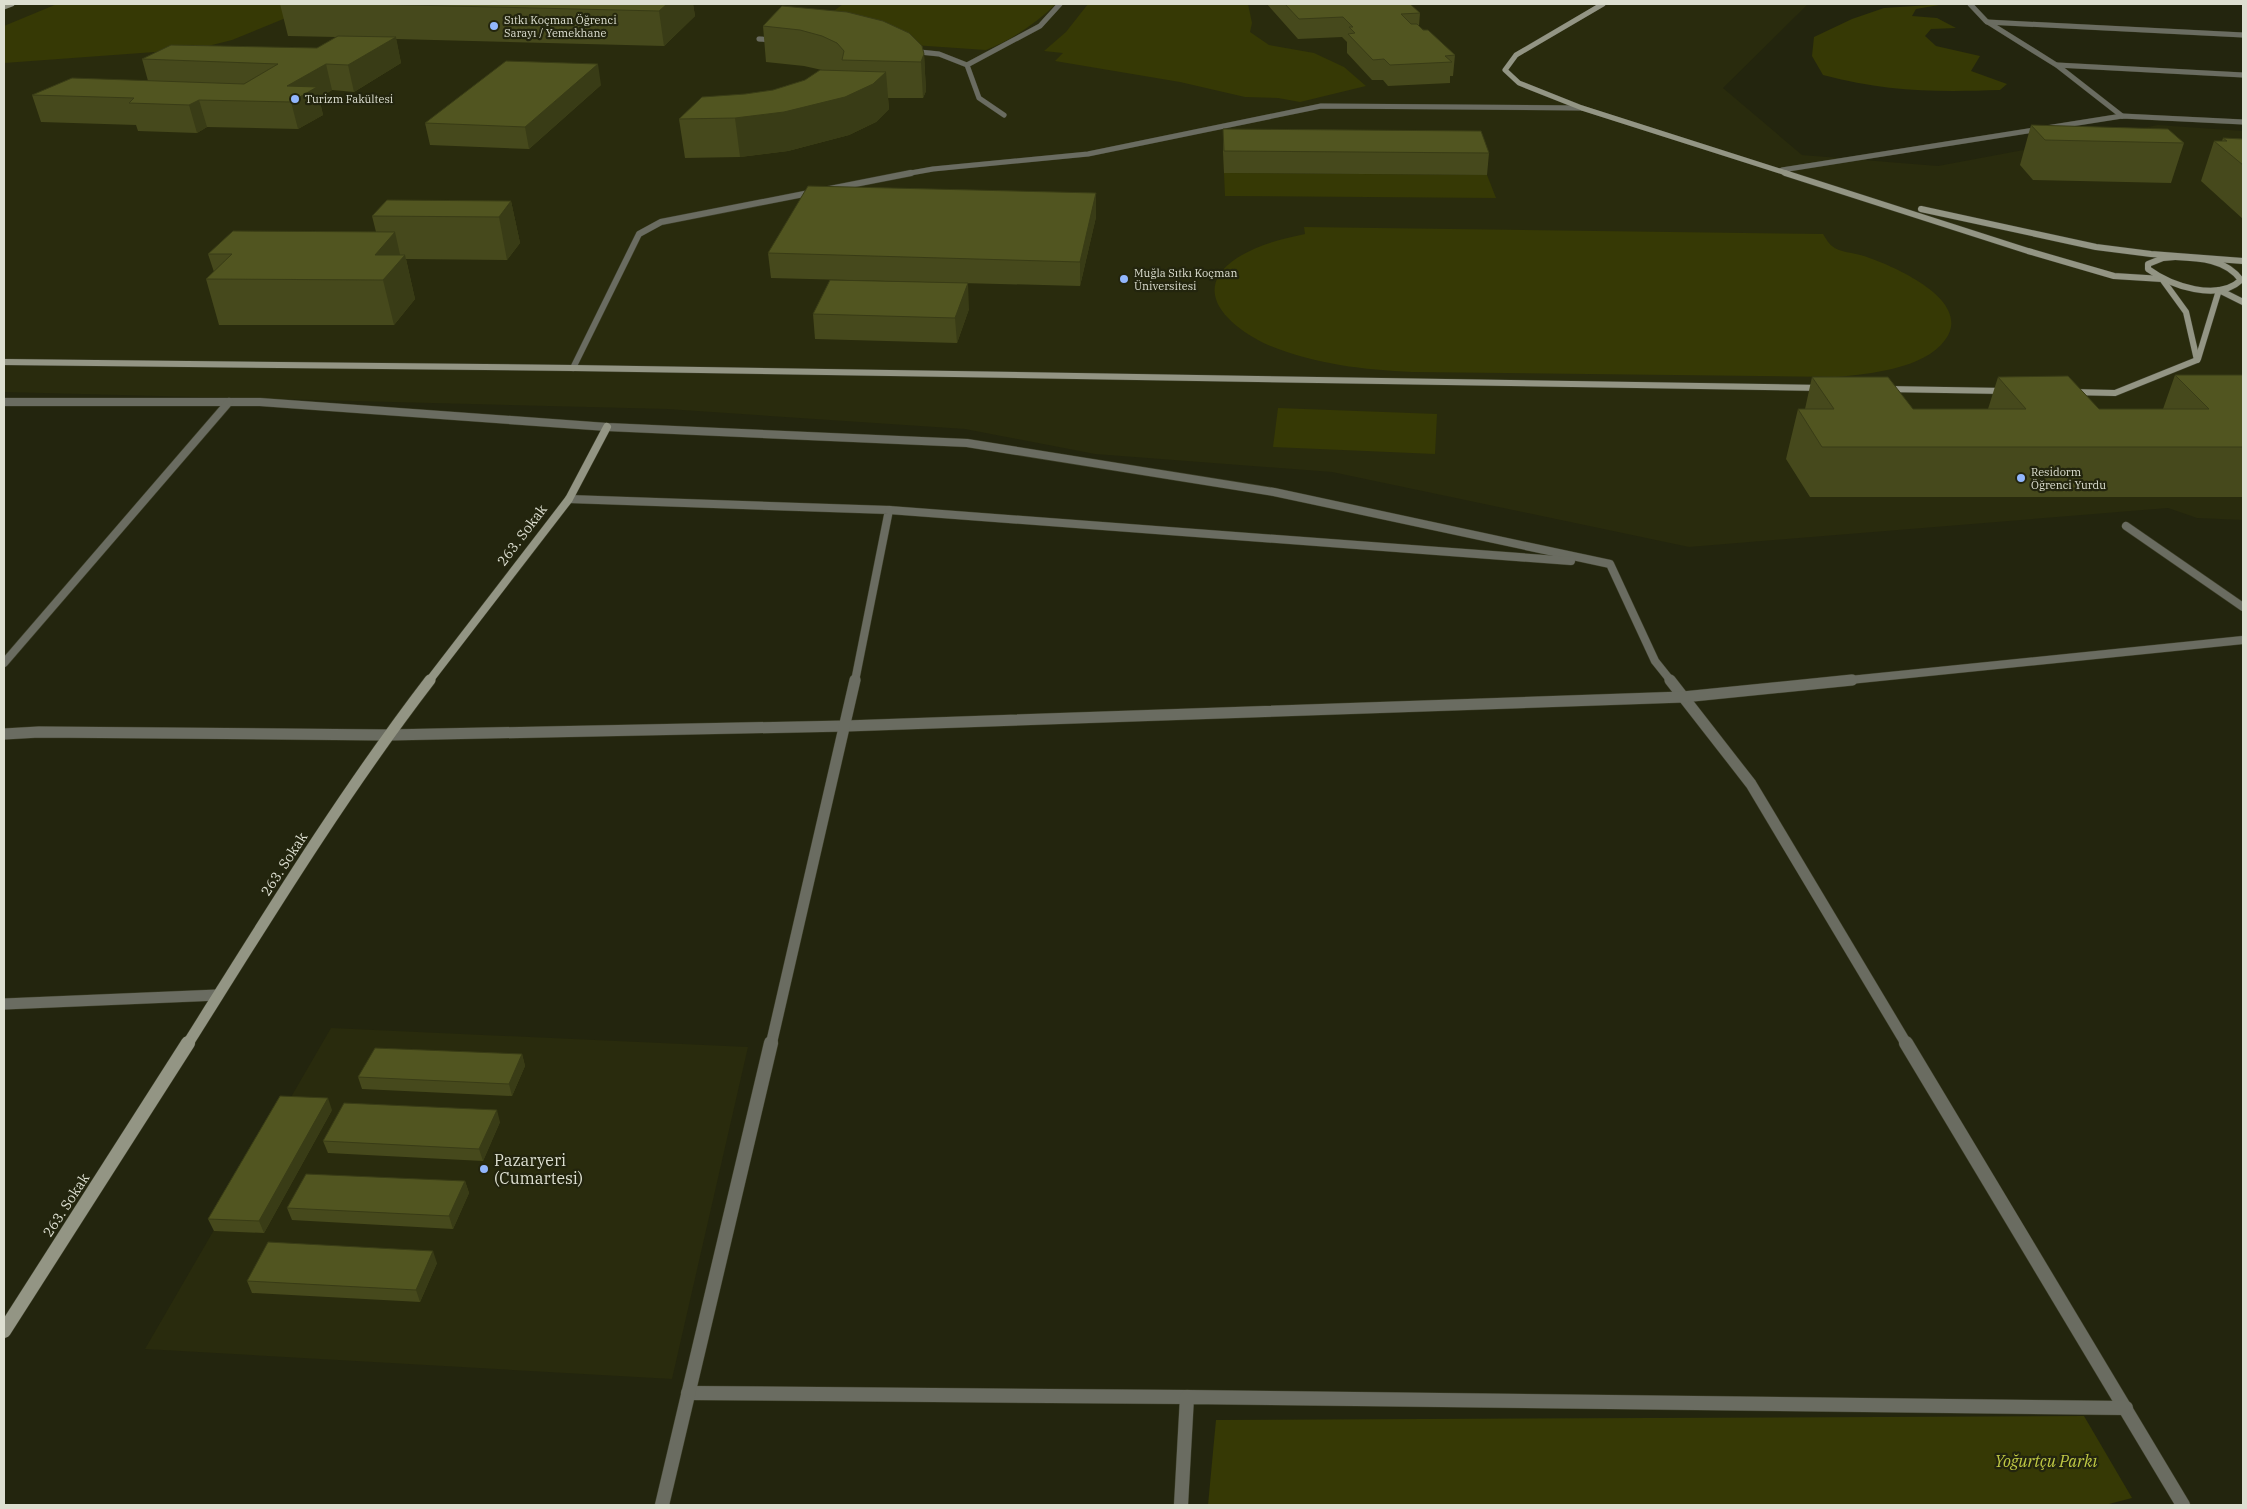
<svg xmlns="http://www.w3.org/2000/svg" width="2247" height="1509" font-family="'IBM Plex Serif',serif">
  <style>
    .built { fill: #292b0d }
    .green { fill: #363905 }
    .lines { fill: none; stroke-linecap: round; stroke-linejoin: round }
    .street-far4-casing { stroke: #3d3f29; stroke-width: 5.5 }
    .street-far3-casing { stroke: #3d3f29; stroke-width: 7 }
    .street-far2-casing { stroke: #3d3f29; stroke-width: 9 }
    .street-far1-casing { stroke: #3d3f29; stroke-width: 12 }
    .street-casing { stroke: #3d3f29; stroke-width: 15 }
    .secondary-far4-casing { stroke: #3d3f29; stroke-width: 5.5 }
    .secondary-far3-casing { stroke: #3d3f29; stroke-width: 7 }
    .secondary-far2-casing { stroke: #3d3f29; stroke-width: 9 }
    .secondary-far1-casing { stroke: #3d3f29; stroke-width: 12 }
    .secondary-casing { stroke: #3d3f29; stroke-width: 15 }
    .street-far4 { stroke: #6a6c61; stroke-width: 5 }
    .street-far3 { stroke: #6a6c61; stroke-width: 6 }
    .street-far2 { stroke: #6a6c61; stroke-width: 8 }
    .street-far1 { stroke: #6a6c61; stroke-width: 11 }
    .street { stroke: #6a6c61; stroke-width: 14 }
    .secondary-far4 { stroke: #939584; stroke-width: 5 }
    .secondary-far3 { stroke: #939584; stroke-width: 6 }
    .secondary-far2 { stroke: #939584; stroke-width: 8 }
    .secondary-far1 { stroke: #939584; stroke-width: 11 }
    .secondary { stroke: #939584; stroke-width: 14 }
    .wall { fill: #46491c }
    .shaded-wall { fill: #393c16 }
    .building { fill: #515520; stroke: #393c16 }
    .poi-dot { fill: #92b7fd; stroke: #23250e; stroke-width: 2 }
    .labels { text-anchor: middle; stroke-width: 4.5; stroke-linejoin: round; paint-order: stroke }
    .far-poi-label { font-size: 11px; fill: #dddfd1; stroke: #23250e; text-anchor: start }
    .street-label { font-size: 14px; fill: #dddfd1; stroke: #23250e }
    .near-poi-label { font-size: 16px; fill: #dddfd1; stroke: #23250e; text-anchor: start }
    .near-park-label { font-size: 16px; font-style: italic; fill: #c1ca44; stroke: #23250e }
  </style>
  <rect width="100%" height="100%" fill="#23250e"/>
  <g class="built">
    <path d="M4,4H1808L1723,88L1802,155L1938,166L2158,125L2243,131V520L2197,518L2168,508L1689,547L1332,472L1095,454L965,429L667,409L4,392Z"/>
    <path d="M331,1028L748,1047L672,1379L145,1349Z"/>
  </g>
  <g class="green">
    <path d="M57,4H320L232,40L196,49L4,63V26Z"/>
    <path d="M843,4H1056C1036,23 1012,40 986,50L839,40L810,29Z"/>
    <path d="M1088,4H1248L1252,23L1250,32L1269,45L1314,53L1344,67L1366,86L1300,102L1278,98L1245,97L1180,82L1055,61L1063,53L1044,51L1066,32Z"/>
    <path d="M1945,4L1916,9L1912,16L1937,18L1956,28L1931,29L1925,36L1936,46L1980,56L1971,71L2007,84L2000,90C1936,92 1886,92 1823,75L1812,56L1814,37L1852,19L1884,8Z"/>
    <path d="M1224,173L1487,175L1496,198L1225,196Z"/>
    <path d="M1304,227L1823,234C1825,237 1828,243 1832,246C1838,252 1855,253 1864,256C1891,265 1975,300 1945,340C1924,369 1869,374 1836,377L1412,372C1364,370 1313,364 1268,345C1231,328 1187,291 1237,258C1257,245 1281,239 1305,234Z"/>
    <path d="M1278,408L1437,414L1435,454L1273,447Z"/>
    <path d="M2084,1416L2132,1498L2105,1505H1208L1216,1420Z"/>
  </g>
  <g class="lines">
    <g class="street-far4-casing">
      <g id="street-far4">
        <path d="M1970,4L1986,21L2058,66L2122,116"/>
        <path d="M1987,22L2243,35"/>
        <path d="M759,39L776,40"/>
        <path d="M910,51L939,54L967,65L979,98L1004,115"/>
        <path d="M967,65L1040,26L1060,4"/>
        <path d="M2057,65L2243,75"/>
        <path d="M1782,170L2122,116L2243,122"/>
        <path d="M905,174L933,169L1088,154L1321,106L1582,108"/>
      </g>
    </g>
    <g class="street-far3-casing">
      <path id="street-far3" d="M573,368L639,234L661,222L911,173"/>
    </g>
    <g class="street-far2-casing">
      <g id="street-far2">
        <path d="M4,402H260L607,427L967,443L1274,492L1610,564L1655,661L1671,681"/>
        <path d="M569,499L889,510L855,681"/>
        <path d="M889,510L1571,561"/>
        <path d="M2126,526L2243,607"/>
        <path d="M4,663L229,402"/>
        <path d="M1840,681L2243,640"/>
      </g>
    </g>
    <g class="street-far1-casing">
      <g id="street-far1">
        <path d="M1670,680L1751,784L1907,1045"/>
        <path d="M4,734L39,732L388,735L846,726L1683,697L1852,680"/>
        <path d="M4,1004L218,995"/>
        <path d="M771,1045L855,680"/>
      </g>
    </g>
    <g class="street-casing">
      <g id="street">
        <path d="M1906,1043L2183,1505"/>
        <path d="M688,1393L1187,1397"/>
        <path d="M662,1505L771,1043"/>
        <path d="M1181,1505L1187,1397L2126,1408"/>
      </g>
    </g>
    <g class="secondary-far4-casing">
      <g id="secondary-far4">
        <path d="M1603,4L1516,55L1505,70L1519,83L1582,108L1789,174"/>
        <path d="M4,7L12,4"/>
      </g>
    </g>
    <g class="secondary-far3-casing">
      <g id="secondary-far3">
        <path d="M1785,173L2028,251L2114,276L2162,279L2186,312L2197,360"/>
        <path d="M1921,209L2096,247L2151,254L2243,261"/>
        <path d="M2175,257C2199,258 2226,259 2241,280C2218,302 2171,286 2148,269V264L2163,258Z"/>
        <path d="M2198,359L2219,290L2243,302"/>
        <path d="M4,362L573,368L1823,388"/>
        <path d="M1885,389L2005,391"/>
        <path d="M2070,392L2115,393L2197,360"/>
      </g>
    </g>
    <g class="secondary-far2-casing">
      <path id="secondary-far2" d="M429,681L569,499L607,427"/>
    </g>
    <g class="secondary-far1-casing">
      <path id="secondary-far1" d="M187,1045C265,921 341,796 430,680"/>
    </g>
    <g class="secondary-casing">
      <path id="secondary" d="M4,1331L188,1043"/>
    </g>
    <use href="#street-far4" class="street-far4"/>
    <use href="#street-far3" class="street-far3"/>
    <use href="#street-far2" class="street-far2"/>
    <use href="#street-far1" class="street-far1"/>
    <use href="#street" class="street"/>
    <use href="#secondary-far4" class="secondary-far4"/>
    <use href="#secondary-far3" class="secondary-far3"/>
    <use href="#secondary-far2" class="secondary-far2"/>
    <use href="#secondary-far1" class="secondary-far1"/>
    <use href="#secondary" class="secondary"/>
  </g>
  <g class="wall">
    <path d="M280,4H693L695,16L664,46L396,39L401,63L354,92L332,90L319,98L323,115L298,129L207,127L197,133L138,131L136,125L41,122L32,95L148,81L142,59L317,48L336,37L288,36Z"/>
    <path d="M1267,4H1410L1420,13L1419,26L1455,55L1453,76H1450V83L1388,86L1383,80H1372L1347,53V42L1342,37L1298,39Z"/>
    <path d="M782,6L924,54L926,91L923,98H888L889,109L876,122L849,135L788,151L740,157L685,158L679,119L745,94L773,90L805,80L822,70L804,66L766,62L763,26Z"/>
    <path d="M601,85L529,149L430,145L425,123Z"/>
    <path d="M2031,125L2184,143L2171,183L2033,180L2020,165Z"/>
    <path d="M1223,129L1489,153L1487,175L1224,173L1223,152Z"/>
    <path d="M2223,138L2243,139V219L2201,181L2214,141H2222Z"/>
    <path d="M511,201L520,243L507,260L406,259L415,299L394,325H219L206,279L214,272L208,254L376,232L372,216Z"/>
    <path d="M1096,217L1080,286L771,278L768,253Z"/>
    <path d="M969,309L957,343L815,339L813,314Z"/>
    <path d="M2175,375H2243V497H1810L1786,459L1798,409H1805L1812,377L1913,409H1988L1998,377L2099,409H2163Z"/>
    <path d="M522,1054L525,1066L512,1096L362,1089L358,1077Z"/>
    <path d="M332,1110L264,1233L214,1231L208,1219Z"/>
    <path d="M500,1122L483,1161L328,1153L323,1141Z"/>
    <path d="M465,1181L469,1193L453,1229L292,1220L287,1208Z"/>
    <path d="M437,1263L420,1302L252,1293L247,1281Z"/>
  </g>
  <g class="shaded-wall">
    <path d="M667,4H693L695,16L664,46L659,11Z"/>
    <path d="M396,37L401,63L354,92L348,65Z"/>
    <path d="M924,54L926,91L923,98L921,62Z"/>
    <path d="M326,64L332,90L319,98L323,115L298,129L287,86Z"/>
    <path d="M598,64L601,85L529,149L525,127Z"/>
    <path d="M886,72L889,109L876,122L849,135L788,151L740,157L735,118Z"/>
    <path d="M199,100L207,127L197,133L189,105Z"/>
    <path d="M1096,193V217L1080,286V262Z"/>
    <path d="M511,201L520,243L507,260L499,217Z"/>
    <path d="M395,232L401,259L405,255L415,299L394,325L383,280L375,255Z"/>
    <path d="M968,283L969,309L957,343L955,318Z"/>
    <path d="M522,1054L525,1066L512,1096L509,1084Z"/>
    <path d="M328,1098L332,1110L264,1233L259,1221Z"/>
    <path d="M497,1110L500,1122L483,1161L479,1149Z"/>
    <path d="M465,1181L469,1193L453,1229L449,1216Z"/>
    <path d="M433,1251L437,1263L420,1302L416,1290Z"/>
  </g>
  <g class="building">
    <path d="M367,4H667L659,11Z"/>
    <path d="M1285,4H1410L1420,13L1401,14L1411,24H1417L1423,30H1428L1455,55L1445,56L1452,62L1390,65L1384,59L1373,60L1348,34L1355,33L1349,27H1353L1343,17L1299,19Z"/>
    <path d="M782,6L847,12L883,21L909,33L922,46L924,54L921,62L842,60L844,51L837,43L822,36L800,30L763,26Z"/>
    <path d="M338,36L396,37L348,65L326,64L287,86L317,87L291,102L199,100L189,105L129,103L134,98L32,95L72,78L244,84L278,64L142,59L171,45L317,48Z"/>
    <path d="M506,61L598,64L525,127L425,123Z"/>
    <path d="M820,70L886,72L873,84L845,97L784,112L735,118L679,119L702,97L745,94L773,90L805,80Z"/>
    <path d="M2031,125L2168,129L2184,143L2045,140Z"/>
    <path d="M1223,129L1481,131L1489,153L1224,151Z"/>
    <path d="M2223,138L2243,139V165L2214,141H2227Z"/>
    <path d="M808,186L1096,193L1080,262L768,253Z"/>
    <path d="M387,200L511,201L499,217L372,216Z"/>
    <path d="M233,231L395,232L375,255H405L383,280L206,279L232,254H208Z"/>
    <path d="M830,280L968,283L955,318L813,314Z"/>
    <path d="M2175,375H2243V447H1822L1798,409H1834L1812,377H1888L1913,409H2026L1998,377L2068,376L2099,409H2209Z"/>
    <path d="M375,1048L522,1054L509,1084L358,1077Z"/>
    <path d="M280,1096L328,1098L259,1221L208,1219Z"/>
    <path d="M344,1103L497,1110L479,1149L323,1141Z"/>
    <path d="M306,1174L465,1181L449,1216L287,1208Z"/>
    <path d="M268,1242L433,1251L416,1290L247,1281Z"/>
  </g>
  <g class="poi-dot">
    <circle cx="494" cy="26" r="5"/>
    <circle cx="295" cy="99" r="5"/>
    <circle cx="1124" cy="279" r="5"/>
    <circle cx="2021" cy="478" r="5"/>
    <circle cx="484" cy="1169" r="5"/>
  </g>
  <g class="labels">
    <g class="far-poi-label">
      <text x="504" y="24">Sıtkı Koçman Öğrenci<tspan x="504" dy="13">Sarayı / Yemekhane</tspan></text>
      <text x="305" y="103">Turizm Fakültesi</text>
      <text x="1134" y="277">Muğla Sıtkı Koçman<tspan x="1134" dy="13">Üniversitesi</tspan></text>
      <text x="2031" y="476">Residorm<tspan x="2031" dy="13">Öğrenci Yurdu</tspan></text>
    </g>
    <g class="street-label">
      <text transform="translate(522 535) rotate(-53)" y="5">263. Sokak</text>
      <text transform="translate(284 864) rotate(-57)" y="5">263. Sokak</text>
      <text transform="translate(66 1205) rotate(-57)" y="5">263. Sokak</text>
    </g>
    <g class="near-poi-label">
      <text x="494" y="1166">Pazaryeri<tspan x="494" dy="18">(Cumartesi)</tspan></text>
    </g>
    <g class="near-park-label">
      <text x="2046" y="1467">Yoğurtçu Parkı</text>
    </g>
  </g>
  <rect width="2247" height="1509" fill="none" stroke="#dddfd1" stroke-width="10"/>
</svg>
